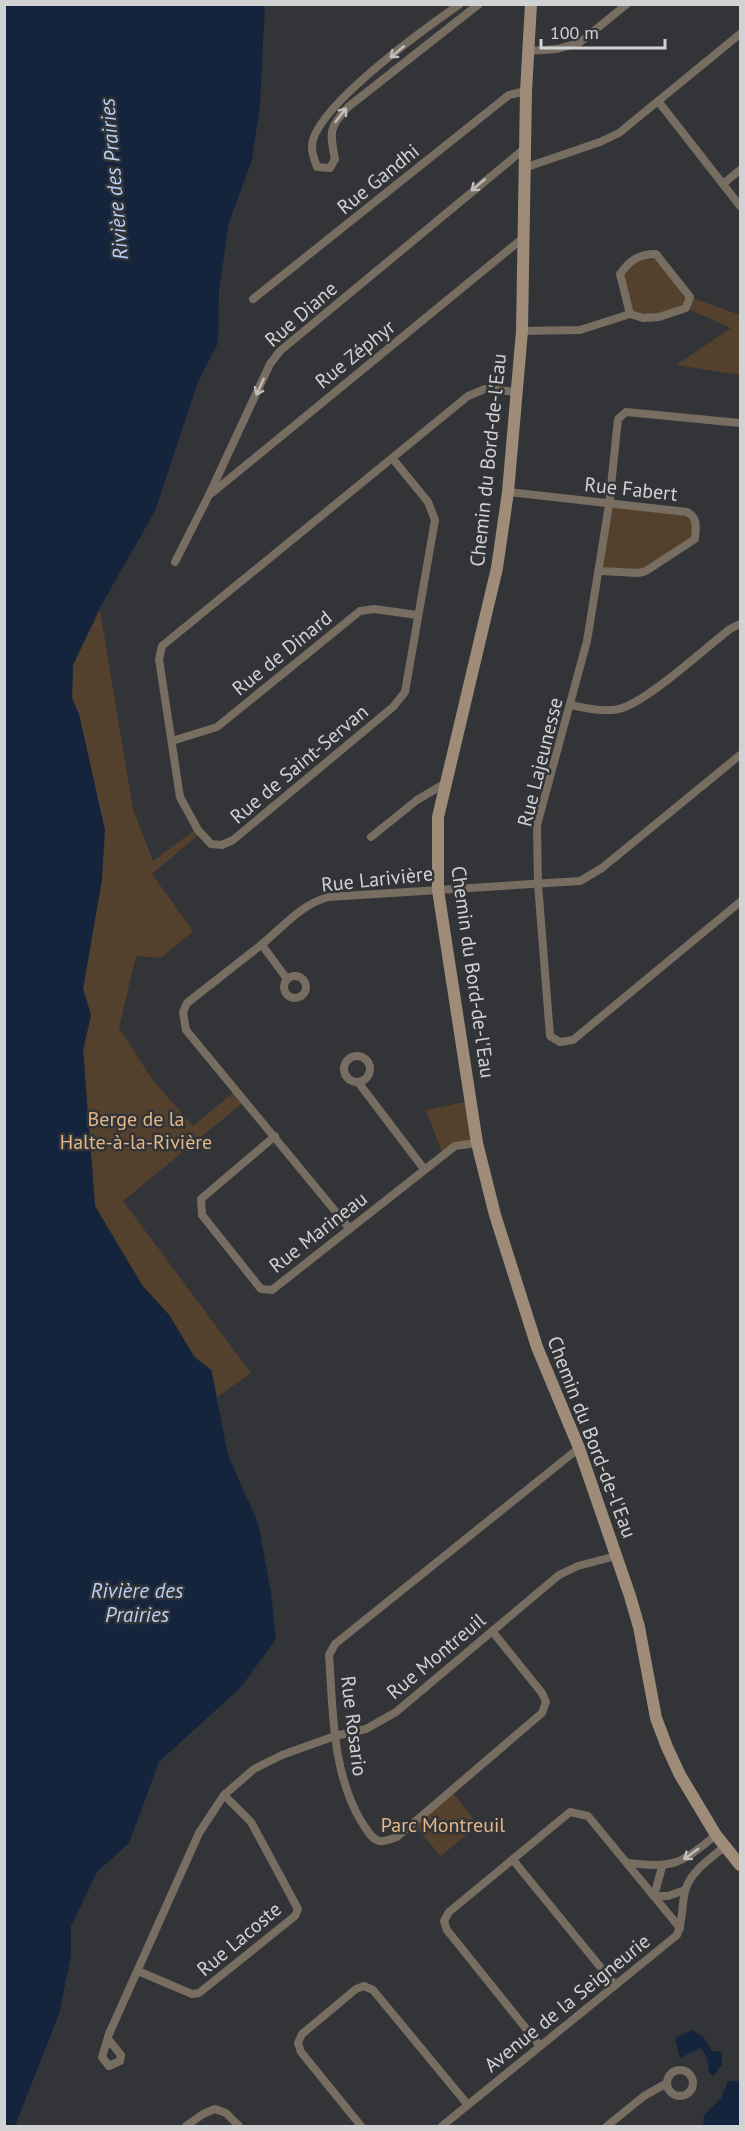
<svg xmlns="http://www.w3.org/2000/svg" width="745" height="2131" font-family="'PT Sans',sans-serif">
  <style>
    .green { fill: #54412d }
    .water { fill: #15243d }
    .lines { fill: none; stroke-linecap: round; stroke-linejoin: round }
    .street { stroke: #786d61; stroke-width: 8 }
    .secondary { stroke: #9e8c79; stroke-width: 12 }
    .oneway { stroke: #bfbebd }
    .labels { text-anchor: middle; stroke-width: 5; stroke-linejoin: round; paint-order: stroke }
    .street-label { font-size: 20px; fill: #d1d2d4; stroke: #323437 }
    .park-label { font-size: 20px; fill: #e4b788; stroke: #323437 }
    .water-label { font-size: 21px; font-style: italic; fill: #b6d1fa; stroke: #323437 }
  </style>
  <rect width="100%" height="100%" fill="#323437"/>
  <g class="green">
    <path d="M656,254L690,297L740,315V375L676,365L731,328L686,308L659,317L630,314L620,274L629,261Z"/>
    <path d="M609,505L693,515L695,539L646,571H600Z"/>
    <path d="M100,610L133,809L153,861L195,830L197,836L152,874L193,931L161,958L136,956L119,1028L152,1079L193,1126L236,1090L245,1101L123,1201L251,1373L217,1397L212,1370L193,1355L170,1316L142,1285L95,1206L83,1050L91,1015L83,989L102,879L88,759L72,698L73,665Z"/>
    <path d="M469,1101L477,1143L455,1146L443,1155L426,1110Z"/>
    <path d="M451,1790L478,1825L441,1856L413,1824Z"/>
  </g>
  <g class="water">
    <path d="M5,4L265,5L260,105L252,160L229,222L219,291L218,343L198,382L155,511L99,609L73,665L72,698L79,714L105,830L102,879L83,989L91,1015L83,1050L95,1206L142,1285L170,1316L195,1358L211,1370L228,1455L258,1523L271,1592L276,1639L241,1687L159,1762L129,1843L97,1872L71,1926V1956L59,2014L15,2126H4Z"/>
    <path d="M692,2030L703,2037L712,2051L722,2052V2065L713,2076L709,2073L707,2058L701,2048L680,2058L675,2038Z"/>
    <path d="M728,2081H740V2126H703L704,2115L721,2098Z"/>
  </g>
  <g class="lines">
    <g class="street">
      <path d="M460,4C424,29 324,101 313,140C310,149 314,158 317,167L330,168L335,159C330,133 328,128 348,107L479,4"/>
      <path d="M529,51L557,49L579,43L627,4"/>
      <path d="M658,101L740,206"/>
      <path d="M524,168L600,142L619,133L740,34"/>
      <path d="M723,184L740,170"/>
      <path d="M253,299L509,95L526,91"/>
      <path d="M522,331L580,330L630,314L643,318L659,317L686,308L690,297L656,254C639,254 630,260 620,274L630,314"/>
      <path d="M740,423L626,412L618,419L609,505L587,641L537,825L538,884L550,1036L560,1042L573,1040L740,902"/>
      <path d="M393,459L428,502L435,520L405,692L393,707L233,840L222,845L211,844L198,830L180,797L159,659L162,646L468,396L485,389L517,392"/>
      <path d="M508,492L687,512C698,518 696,527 695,539L646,571L638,573L600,571"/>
      <path d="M212,493L523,238"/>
      <path d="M175,562L209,495L270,364L280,351L524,149"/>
      <path d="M570,705C587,708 609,714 625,707C654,695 703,650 730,629L740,624"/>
      <path d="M172,741L217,727L360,611L374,609L417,615"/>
      <path d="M371,837L417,800L444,784"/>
      <path d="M262,945L287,979"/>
      <circle cx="295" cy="987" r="11"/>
      <circle cx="357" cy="1069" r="13"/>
      <path d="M358,1082L424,1169"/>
      <path d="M275,1136L201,1199L202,1215L261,1289L272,1290L455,1146L477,1143"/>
      <path d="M350,1229L186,1030L183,1012L187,1003C211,984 236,965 261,945C283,927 300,905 328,897L580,881L602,868L740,755"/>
      <path d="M492,1631L542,1693L546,1702L542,1713L397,1837C391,1839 385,1842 379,1841C370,1838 366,1828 361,1821C332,1772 333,1711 329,1655L335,1644L579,1448"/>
      <path d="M513,1860L615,1985"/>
      <path d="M627,1863C675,1868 679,1865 716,1835"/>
      <path d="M654,1896H668L685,1890"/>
      <path d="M654,1896L662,1867"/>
      <path d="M138,1971L192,1994L199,1993L295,1916L298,1909L251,1822L224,1795"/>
      <path d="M108,2039L121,2055L120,2061L109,2066L102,2057L109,2034L199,1833L224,1795L254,1769L282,1755L335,1736L366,1729L396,1712L559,1575L578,1566L616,1556"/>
      <path d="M540,2046L447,1930L444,1921L449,1912L570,1812L588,1816L680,1928"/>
      <circle cx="680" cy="2083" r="13"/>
      <path d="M186,2126L203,2114L215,2109L226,2113L239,2126"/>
      <path d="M361,2126L301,2052L298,2043L302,2034L356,1989L364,1986L373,1990L468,2105"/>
      <path d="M442,2126L677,1935C684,1919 681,1903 686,1888C692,1870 712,1858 725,1846"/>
      <path d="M607,2126L644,2096L667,2083"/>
    </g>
    <path class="secondary" d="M531,4L526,91L522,331L508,492L497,568L438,817V890L477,1143L495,1215L537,1347L579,1448L630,1596L639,1627L656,1718L667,1747L680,1775L716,1835L740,1865"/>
  </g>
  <defs><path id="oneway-shaft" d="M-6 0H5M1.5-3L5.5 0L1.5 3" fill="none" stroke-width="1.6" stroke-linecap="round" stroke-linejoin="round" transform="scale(1.5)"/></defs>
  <g class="oneway">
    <use href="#oneway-shaft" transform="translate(397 52) rotate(140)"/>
    <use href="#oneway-shaft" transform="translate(341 115) rotate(-52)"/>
    <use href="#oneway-shaft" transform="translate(478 185) rotate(140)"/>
    <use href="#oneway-shaft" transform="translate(260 387) rotate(115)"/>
    <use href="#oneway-shaft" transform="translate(691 1854) rotate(144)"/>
  </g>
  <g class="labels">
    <g class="street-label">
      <text transform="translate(378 179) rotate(-39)" y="7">Rue Gandhi</text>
      <text transform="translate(301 314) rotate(-41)" y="7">Rue Diane</text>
      <text transform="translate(355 354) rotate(-39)" y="7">Rue Zéphyr</text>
      <text transform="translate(488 460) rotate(-84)" y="7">Chemin du Bord-de-l'Eau</text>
      <text transform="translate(631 489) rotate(6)" y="7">Rue Fabert</text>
      <text transform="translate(282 653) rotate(-39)" y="7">Rue de Dinard</text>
      <text transform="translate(540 762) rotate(-76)" y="7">Rue Lajeunesse</text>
      <text transform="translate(299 764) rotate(-40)" y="7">Rue de Saint-Servan</text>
      <text transform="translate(377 879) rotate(-6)" y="7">Rue Larivière</text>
      <text transform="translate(473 972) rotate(82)" y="7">Chemin du Bord-de-l'Eau</text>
      <text transform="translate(318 1232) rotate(-38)" y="7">Rue Marineau</text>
      <text transform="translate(592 1437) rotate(69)" y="7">Chemin du Bord-de-l'Eau</text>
      <text transform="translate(436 1656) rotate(-40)" y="7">Rue Montreuil</text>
      <text transform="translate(354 1726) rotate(83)" y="7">Rue Rosario</text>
      <text transform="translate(239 1939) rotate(-40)" y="7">Rue Lacoste</text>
      <text transform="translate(567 2003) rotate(-39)" y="7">Avenue de la Seigneurie</text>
    </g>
    <g class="park-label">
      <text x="136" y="1126">Berge de la<tspan x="136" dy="23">Halte-à-la-Rivière</tspan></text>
      <text x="443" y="1832">Parc Montreuil</text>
    </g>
    <g class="water-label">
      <text transform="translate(114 179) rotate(-95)" y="7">Rivière des Prairies</text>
      <text x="137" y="1598">Rivière des<tspan x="137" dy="24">Prairies</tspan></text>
    </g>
  </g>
  <rect width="745" height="2131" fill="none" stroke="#d1d2d4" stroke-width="12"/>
  <path d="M541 39v9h124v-9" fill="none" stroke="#d1d2d4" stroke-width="3"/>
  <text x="550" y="39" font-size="18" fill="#d1d2d4" stroke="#323437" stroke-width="4.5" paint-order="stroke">100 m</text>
</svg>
